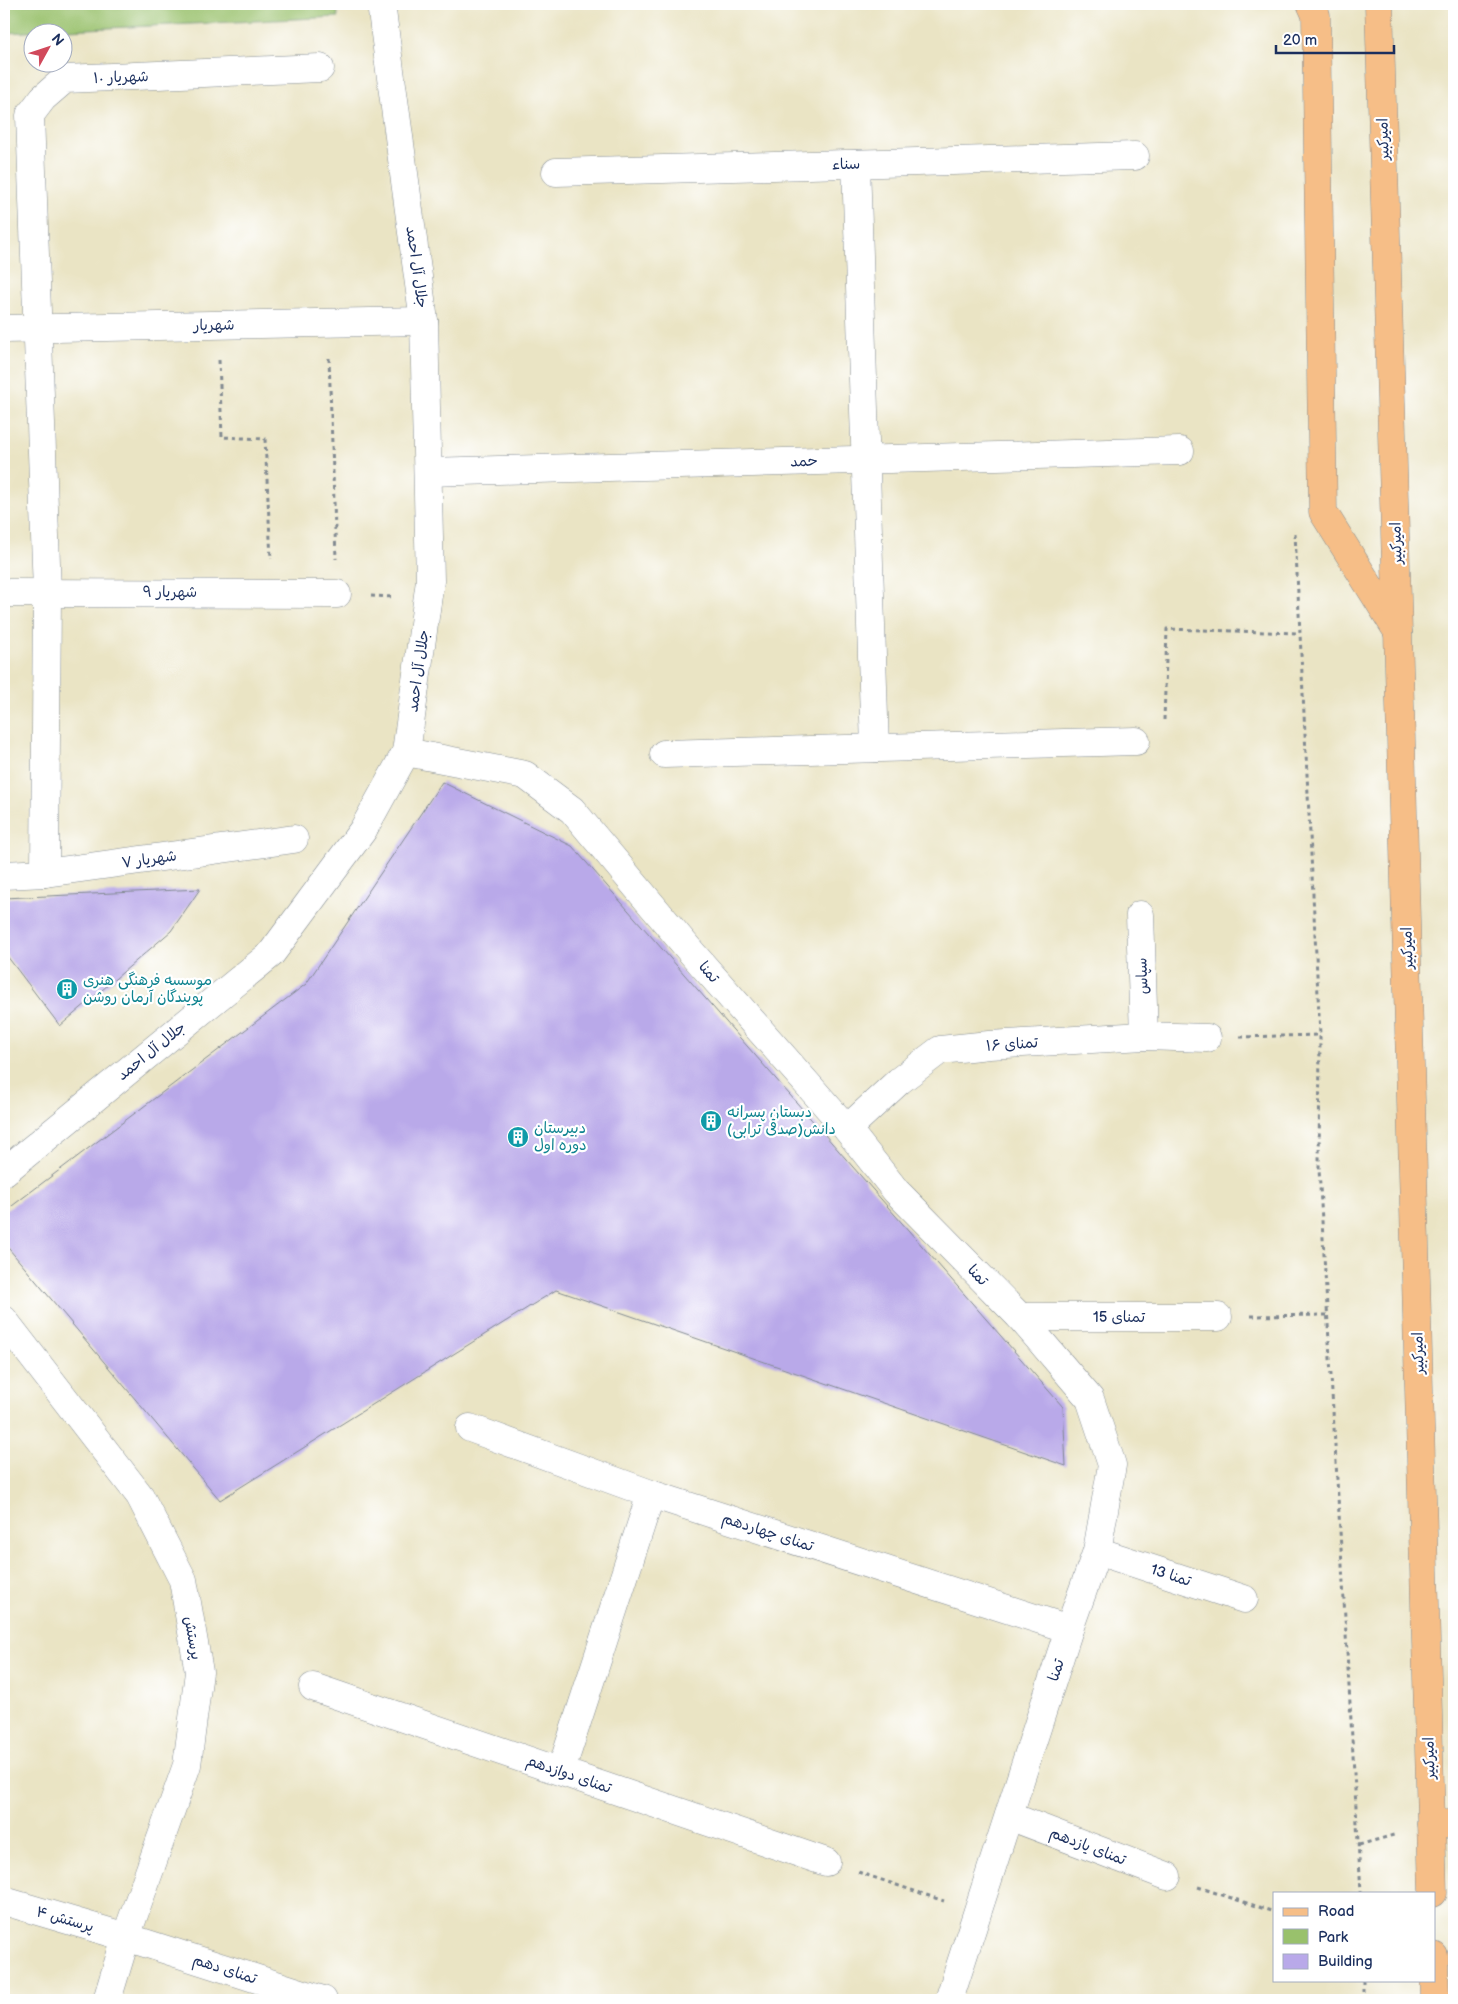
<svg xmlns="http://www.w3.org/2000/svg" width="1458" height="2004" font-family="'Balsamiq Sans','Playpen Sans Arabic',sans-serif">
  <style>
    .green { fill: #99c16c; stroke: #5a7865 }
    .building { fill: #b9a9e9 }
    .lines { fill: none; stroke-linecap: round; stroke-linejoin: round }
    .street-casing { stroke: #828a91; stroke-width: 29 }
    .primary-casing { stroke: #828a91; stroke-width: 29 }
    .path { stroke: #828a91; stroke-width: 3; stroke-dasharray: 4 4; stroke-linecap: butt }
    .street { stroke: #fff; stroke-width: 28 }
    .primary { stroke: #f6be87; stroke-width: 28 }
    .labels { text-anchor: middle; stroke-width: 4.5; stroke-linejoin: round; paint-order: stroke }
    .street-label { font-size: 15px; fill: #1b2f5e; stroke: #fff }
    .culture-label { font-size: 15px; fill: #0d838f; stroke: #fff; text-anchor: start }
  </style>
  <rect width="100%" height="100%" fill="#fff"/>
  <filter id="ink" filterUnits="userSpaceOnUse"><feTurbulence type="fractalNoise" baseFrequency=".02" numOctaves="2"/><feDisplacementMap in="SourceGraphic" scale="10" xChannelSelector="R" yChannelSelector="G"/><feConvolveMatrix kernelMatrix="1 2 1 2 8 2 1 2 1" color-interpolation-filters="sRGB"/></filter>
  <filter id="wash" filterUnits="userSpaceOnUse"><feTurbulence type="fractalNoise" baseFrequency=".0096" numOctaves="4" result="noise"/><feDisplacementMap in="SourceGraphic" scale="20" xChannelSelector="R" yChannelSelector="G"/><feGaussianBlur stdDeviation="1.12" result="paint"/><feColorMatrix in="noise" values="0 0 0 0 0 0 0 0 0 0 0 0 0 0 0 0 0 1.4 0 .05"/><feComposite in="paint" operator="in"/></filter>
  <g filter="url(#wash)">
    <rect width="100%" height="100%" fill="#eae4c4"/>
    <path class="green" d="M4,4H337L338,17L4,33Z"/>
    <g id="blocks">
      <g class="building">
        <path d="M442,782L572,846L1063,1407L1066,1466L556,1290L220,1500L4,1243V1212L306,984Z"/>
        <path d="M200,889L171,931L60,1026L4,952V898Z"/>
      </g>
    </g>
  </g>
  <g filter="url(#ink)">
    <use href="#blocks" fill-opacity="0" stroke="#828a91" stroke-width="1"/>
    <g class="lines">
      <g class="street-casing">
        <g id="street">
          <path d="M856,164L875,748"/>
          <path d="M556,172L1135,156"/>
          <path d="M4,329L424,321"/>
          <path d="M428,472L1180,451"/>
          <path d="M4,593L337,594"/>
          <path d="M406,752L525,775L572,810L692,953L847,1129L896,1191L1020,1317L1090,1399L1112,1465L1097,1551L1069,1629L949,2000"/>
          <path d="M664,754L1136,741"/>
          <path d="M45,873L47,592L30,115L43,98L65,79L320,68"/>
          <path d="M4,875L45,873L294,839"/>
          <path d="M1140,915L1144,1036"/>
          <path d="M847,1129L899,1081L940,1050L989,1045L1144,1036L1207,1038"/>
          <path d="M4,1172L271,954L363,830L406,752L430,581L424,321L381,4"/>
          <path d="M1020,1317H1218"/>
          <path d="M4,1320L140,1496L183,1580L199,1672L187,1765L126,1937L107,2000"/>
          <path d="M470,1428L651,1494L1069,1629"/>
          <path d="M1097,1551L1244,1599"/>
          <path d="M313,1687L826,1862"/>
          <path d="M561,1771L651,1494"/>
          <path d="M1009,1816L1167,1876"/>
          <path d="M4,1901L126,1937L323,2000"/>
        </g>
      </g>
      <g class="primary-casing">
        <g id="primary">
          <path d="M1311,4L1316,15L1323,512L1398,632"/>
          <path d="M1379,4L1398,632L1433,1893"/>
          <path d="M1431,1824H1454"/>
          <path d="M1434,1956L1435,2000"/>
        </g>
      </g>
      <g class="path">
        <path d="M329,358L336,559"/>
        <path d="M219,360L222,437L265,439L271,559"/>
        <path d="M1295,533L1320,1035L1319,1169L1361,1893"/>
        <path d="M371,596L394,597"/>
        <path d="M1164,720L1167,629L1300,633"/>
        <path d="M1240,1037L1320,1035"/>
        <path d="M1251,1316L1327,1315"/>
        <path d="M1359,1845L1397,1834"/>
        <path d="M858,1872L944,1901"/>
        <path d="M1198,1887L1274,1912"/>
        <path d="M1363,1980V2000"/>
      </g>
      <use href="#street" class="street"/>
      <use href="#primary" class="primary"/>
    </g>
  </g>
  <defs>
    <g id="building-disc" transform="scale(1.125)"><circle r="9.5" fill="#0f9aa8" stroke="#fff"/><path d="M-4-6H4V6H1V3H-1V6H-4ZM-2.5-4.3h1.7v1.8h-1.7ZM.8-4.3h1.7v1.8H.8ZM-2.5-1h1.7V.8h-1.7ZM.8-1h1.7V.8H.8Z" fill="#fff"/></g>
  </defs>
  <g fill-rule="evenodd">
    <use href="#building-disc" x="67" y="989"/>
    <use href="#building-disc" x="711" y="1121"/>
    <use href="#building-disc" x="518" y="1137"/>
  </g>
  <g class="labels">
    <g class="street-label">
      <text transform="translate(121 77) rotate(-2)" y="5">شهریار ۱۰</text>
      <text transform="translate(1383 139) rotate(-92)" y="5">امیرکبیر</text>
      <text transform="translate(846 164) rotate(-2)" y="5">سناء</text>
      <text transform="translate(417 267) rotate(82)" y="5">جلال آل احمد</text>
      <text transform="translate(214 325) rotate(-1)" y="5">شهریار</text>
      <text transform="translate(804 461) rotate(-2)" y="5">حمد</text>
      <text transform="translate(1396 543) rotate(-92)" y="5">امیرکبیر</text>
      <text x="170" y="597">شهریار ۹</text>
      <text transform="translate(418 671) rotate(-82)" y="5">جلال آل احمد</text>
      <text transform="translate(149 859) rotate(-8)" y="5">شهریار ۷</text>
      <text transform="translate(1407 948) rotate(-92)" y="5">امیرکبیر</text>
      <text transform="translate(709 972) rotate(49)" y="5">تمنا</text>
      <text transform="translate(1142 976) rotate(-92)" y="5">سپاس</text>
      <text transform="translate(1012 1044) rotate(-4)" y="5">تمنای ۱۶</text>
      <text transform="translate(151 1051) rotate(-39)" y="5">جلال آل احمد</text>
      <text transform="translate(978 1275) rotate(46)" y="5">تمنا</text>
      <text x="1119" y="1322">تمنای 15</text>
      <text transform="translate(1418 1353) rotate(-92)" y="5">امیرکبیر</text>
      <text transform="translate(768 1532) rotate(18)" y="5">تمنای چهاردهم</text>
      <text transform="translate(1171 1575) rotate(18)" y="5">تمنا 13</text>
      <text transform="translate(193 1638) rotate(80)" y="5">پرستش</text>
      <text transform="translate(1056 1670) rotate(-72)" y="5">تمنا</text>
      <text transform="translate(1429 1758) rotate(-92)" y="5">امیرکبیر</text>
      <text transform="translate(569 1774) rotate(19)" y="5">تمنای دوازدهم</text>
      <text transform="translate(1088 1846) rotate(21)" y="5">تمنای یازدهم</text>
      <text transform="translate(65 1919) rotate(16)" y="5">پرستش ۴</text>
      <text transform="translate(225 1969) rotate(18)" y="5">تمنای دهم</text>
    </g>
    <g class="culture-label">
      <text x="83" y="985">موسسه فرهنگی هنری<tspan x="83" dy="17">پویندگان آرمان روشن</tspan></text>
      <text x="727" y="1117">دبستان پسرانه<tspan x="727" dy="17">دانش(صدقی ترابی)</tspan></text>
      <text x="534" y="1133">دبیرستان<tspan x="534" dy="17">دوره اول</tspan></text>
    </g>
  </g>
  <rect width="1458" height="2004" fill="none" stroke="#fff" stroke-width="20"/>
  <rect x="1273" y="1892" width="162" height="90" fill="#ffffff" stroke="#a4acbf"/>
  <rect x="1283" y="1908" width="25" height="8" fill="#f6be87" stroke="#a4acbf"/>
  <text x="1318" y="1916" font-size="15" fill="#1b2f5e">Road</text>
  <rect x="1283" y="1929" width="25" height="15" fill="#99c16c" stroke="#a4acbf"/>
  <text x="1318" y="1942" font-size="15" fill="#1b2f5e">Park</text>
  <rect x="1283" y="1954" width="25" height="15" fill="#b9a9e9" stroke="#a4acbf"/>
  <text x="1318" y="1966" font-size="15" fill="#1b2f5e">Building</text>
  <g transform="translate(48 48) rotate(50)"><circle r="24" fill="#ffffff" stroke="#a4acbf"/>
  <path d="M0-4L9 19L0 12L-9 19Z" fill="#d1495b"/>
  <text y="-8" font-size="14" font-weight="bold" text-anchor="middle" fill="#1b2f5e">N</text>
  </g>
  <path d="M1276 45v8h118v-8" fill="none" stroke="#1b2f5e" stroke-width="2.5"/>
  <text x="1283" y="45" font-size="15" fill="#1b2f5e" stroke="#ffffff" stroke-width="4" paint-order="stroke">20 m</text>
</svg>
